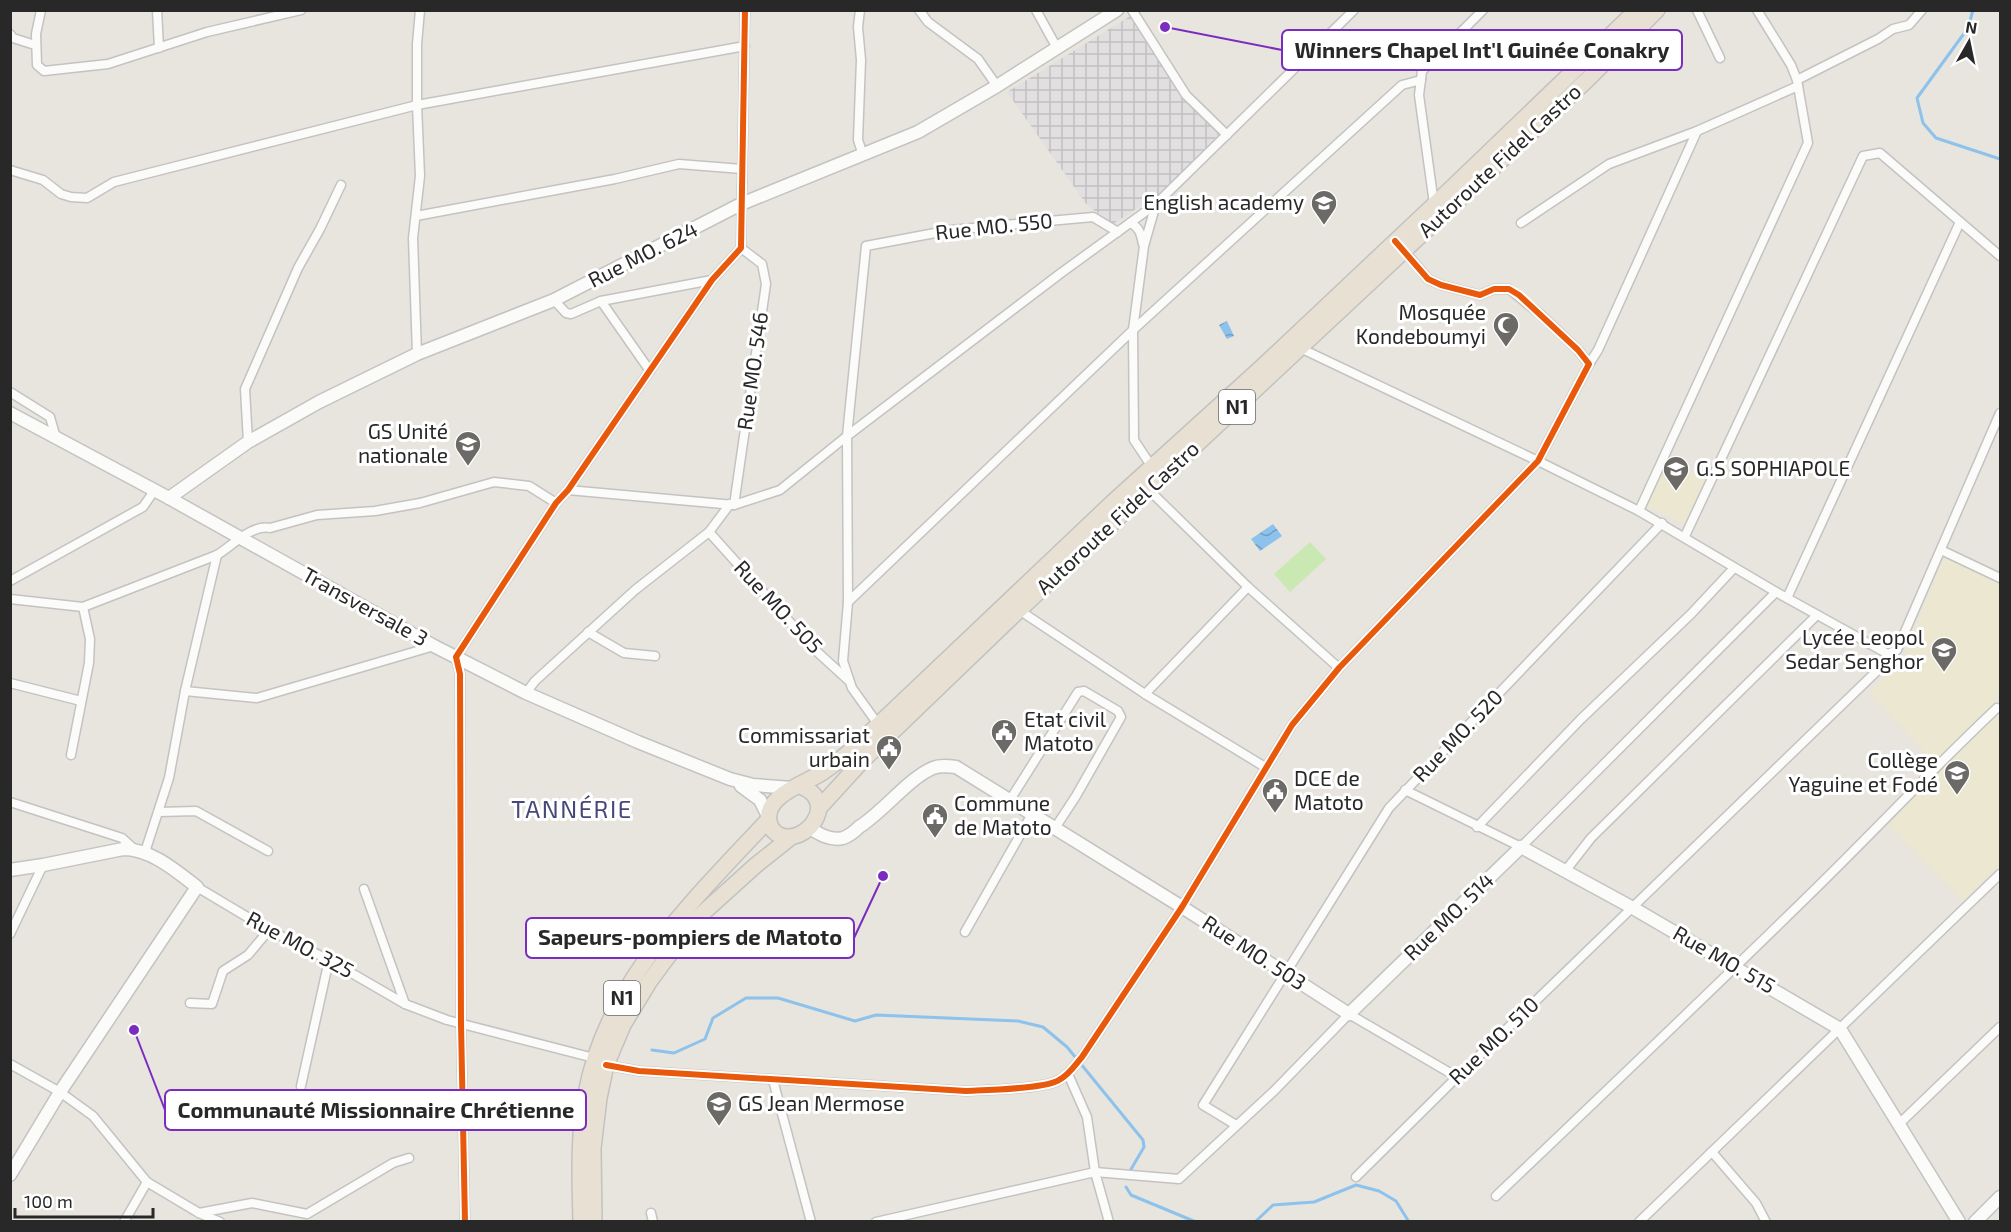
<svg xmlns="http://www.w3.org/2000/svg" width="2011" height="1232" font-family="'Exo 2',sans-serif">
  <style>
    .industrial { fill: url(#industrial-grid) }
    .education { fill: #ebe7d1 }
    .pitch { fill: #cae9b2 }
    .water { fill: url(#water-waves) }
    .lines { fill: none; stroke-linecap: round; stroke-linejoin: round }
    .stream { stroke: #8dc2ec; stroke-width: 3 }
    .street-casing { stroke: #c4c3c3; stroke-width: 11 }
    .secondary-casing { stroke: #c4c3c3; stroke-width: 15 }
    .highway-casing { stroke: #c3c2c0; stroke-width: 18 }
    .street { stroke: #fbfbfa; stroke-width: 8 }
    .secondary { stroke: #fbfbfa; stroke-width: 12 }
    .highway { stroke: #e8e0d2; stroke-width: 15 }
    .cycleway-casing { stroke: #fff; stroke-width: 10 }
    .cycleway { stroke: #e8590c; stroke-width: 6 }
    .labels { text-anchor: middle; stroke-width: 6; stroke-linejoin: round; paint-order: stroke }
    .shield { fill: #fff; stroke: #686868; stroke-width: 1.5 }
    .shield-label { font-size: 20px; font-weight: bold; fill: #282828 }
    .street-label { font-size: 21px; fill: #282828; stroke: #fff }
    .poi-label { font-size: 21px; fill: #282828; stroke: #fff; text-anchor: end }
    .quarter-label { font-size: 24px; letter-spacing: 1.5px; fill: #48477a; stroke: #fff }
    .leader { fill: none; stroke: #7b2cbf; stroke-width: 2 }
    .callout-dot { fill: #7b2cbf; stroke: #fff; stroke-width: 2 }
    .callout { fill: #fff; stroke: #7b2cbf; stroke-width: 2 }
    .callout-label { font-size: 22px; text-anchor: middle; font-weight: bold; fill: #282828 }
  </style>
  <defs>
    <pattern id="industrial-grid" width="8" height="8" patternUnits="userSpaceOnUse" patternTransform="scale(1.5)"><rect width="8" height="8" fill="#e2dfe0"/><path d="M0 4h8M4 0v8" fill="none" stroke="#c2bfc0"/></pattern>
    <pattern id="water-waves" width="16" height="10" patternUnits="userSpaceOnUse" patternTransform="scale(1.5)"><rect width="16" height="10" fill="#8dc2ec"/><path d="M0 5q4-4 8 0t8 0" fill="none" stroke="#739ebf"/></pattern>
  </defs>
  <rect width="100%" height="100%" fill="#e7e5dd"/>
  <path class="industrial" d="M1132,15L1185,102L1187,101L1219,134L1155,201L1142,205L1113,224L1087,205L1007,92Z"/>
  <g class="education">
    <path d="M1665,460L1706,479L1685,524L1645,505Z"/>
    <path d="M1944,557L2000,584V690L1990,713L2000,721V865L1963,901L1888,824L1940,769L1869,692L1904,656Z"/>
  </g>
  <path class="pitch" d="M1310,542L1326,559L1290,592L1274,574Z"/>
  <g class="water">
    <path d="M1227,321L1234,336L1227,339L1219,325Z"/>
    <path d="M1273,524L1282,536L1260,551L1251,539Z"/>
  </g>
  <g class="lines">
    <g class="stream">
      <path d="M1973,10L1968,28L1917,98L1923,123L1936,138L2000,159"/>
      <path d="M652,1050L674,1053L705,1039L713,1018L746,998H778L855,1021L876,1015L1018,1021L1043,1027L1067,1047L1143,1140L1144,1147L1130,1171"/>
      <path d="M1126,1187L1131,1195L1196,1222"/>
      <path d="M1255,1222L1273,1205L1314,1202L1356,1185L1379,1191L1396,1201L1409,1222"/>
    </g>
    <g class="street-casing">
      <g id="street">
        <path d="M41,10L36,34L37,65L44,71L108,64L207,32L301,10"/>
        <path d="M157,10L159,48"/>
        <path d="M860,10L858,27L861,60L858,140L863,155"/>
        <path d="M919,10L928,22L978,59L997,86"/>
        <path d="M1036,10L1057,48"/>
        <path d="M1132,10L1186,95L1227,135"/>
        <path d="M1697,10L1720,58"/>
        <path d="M10,34L13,38L35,45"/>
        <path d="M1797,80L1878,39L1893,29L1909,25L1922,10"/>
        <path d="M10,170L43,180L61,194L71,197L87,198L114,182L417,105L745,46"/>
        <path d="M1434,204L1419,95L1422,71L1483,10"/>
        <path d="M416,216L615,179L679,164L742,169"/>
        <path d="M1130,223C1140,227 1141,235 1143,244"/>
        <path d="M1521,223L1609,164L1697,131"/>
        <path d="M554,300L566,313L571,314L601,301L712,280"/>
        <path d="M601,301L650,371"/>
        <path d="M1300,348L1538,461L1639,511L1776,592L1888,654L1897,650L2000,413"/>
        <path d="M417,354L413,238L420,176L417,105V44L420,10"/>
        <path d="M1589,364L1598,350L1697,131L1798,86"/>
        <path d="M10,392L50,417L56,438"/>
        <path d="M248,442L245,389L298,268L320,229L341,185"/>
        <path d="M1152,467L1134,440L1133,330L1144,246L1156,204L1354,10"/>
        <path d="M568,490L734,505L780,490L847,436L1061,273L1156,204"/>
        <path d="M1149,490L1248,587L1339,668"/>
        <path d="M734,505L766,284L762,264L741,248"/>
        <path d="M1639,511L1808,143L1797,80L1791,65L1757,10"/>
        <path d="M709,532L814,649L848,680"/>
        <path d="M1685,536L1863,156L1880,153L2000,256"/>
        <path d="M1941,550L2000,578"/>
        <path d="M10,581L143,507L154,491"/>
        <path d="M1787,598L1960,222"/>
        <path d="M10,599L83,607L217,555C232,546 252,524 270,528L317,515L375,511L420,503L494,482L529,486L556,503"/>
        <path d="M848,602L1133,330L1402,85L1421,80"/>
        <path d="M1019,610L1145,694L1265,767"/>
        <path d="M588,632L624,653L655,656"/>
        <path d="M10,683L81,701"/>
        <path d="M185,691L257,698L434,646"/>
        <path d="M526,693L535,681L635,590L709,532L730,504"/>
        <path d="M1145,694L1248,587"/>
        <path d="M880,727L852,688L843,661L848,602L847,436L866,246L951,230L1093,217L1118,232"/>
        <path d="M71,755L89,663L90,639L83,607"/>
        <path d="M1405,790L1521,847L1776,592"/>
        <path d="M1010,800L1078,692L1084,691L1118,711L1121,717L1076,796L1055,828"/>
        <path d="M10,802L122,838L134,849"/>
        <path d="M159,812L196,811L268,851"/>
        <path d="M1477,827L1581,719L1691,614L1734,568"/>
        <path d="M145,852L169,778L185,691L217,555"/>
        <path d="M1566,870L1591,838L1817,615"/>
        <path d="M197,887L269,930L329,960L405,1004L447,1020L594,1058"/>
        <path d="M364,889L405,1004"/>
        <path d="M965,932L1032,814"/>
        <path d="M10,934L43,865"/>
        <path d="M190,1003L212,1004L223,971L248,955L269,930"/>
        <path d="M10,1064L60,1092L93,1116L147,1182L199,1213L220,1222"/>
        <path d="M606,1065L639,1071L966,1091C986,1090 1045,1089 1059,1080C1069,1075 1075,1065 1082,1057L1182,907L1292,725L1339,668L1538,461L1589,364L1578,350L1540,314L1509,289H1494L1480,295L1441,285L1428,279L1402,248"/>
        <path d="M1068,1074L1087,1117L1095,1172L1109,1222"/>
        <path d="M773,1080L811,1222"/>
        <path d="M301,1086L329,960"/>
        <path d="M1899,1124L2000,1027"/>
        <path d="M1236,1125L1203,1105L1389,808L1662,523"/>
        <path d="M1712,1152L1756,1203L1766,1222"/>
        <path d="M1356,1177L1457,1077L1881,667L1888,654"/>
        <path d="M1496,1196C1599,1098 1702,1000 1804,900C1869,837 1931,770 1997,708"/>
        <path d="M199,1213L252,1203L307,1214L393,1163L409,1158"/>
        <path d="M651,1213L653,1222"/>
        <path d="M124,1222L147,1182"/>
        <path d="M465,1222L461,1024L460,674L456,657L556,503L568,490L712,280L741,248L745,10"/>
        <path d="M876,1222L1095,1172L1179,1179L1274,1091L1349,1014L1457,1077"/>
        <path d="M1639,1222L2000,874"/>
      </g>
    </g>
    <g class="secondary-casing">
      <g id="secondary">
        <path d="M10,413L169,498L434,646L526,693L638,742L730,779L753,785L792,788"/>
        <path d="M169,498L248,442L319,402L417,354L554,300L741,204L918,132L997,86L1117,10"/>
        <path d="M741,786L760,800L768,816"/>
        <path d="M808,827C819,834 830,841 843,838C849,836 855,831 859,827C882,813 910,777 933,768C940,765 948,766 956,767L1182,907L1349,1014L1521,847L1633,908L1840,1029L1959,1222"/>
        <path d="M10,870L43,865L123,849C151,849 175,870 197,887L60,1092L10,1175"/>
        <path d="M1975,1222L2000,1197"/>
      </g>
    </g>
    <g class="highway-casing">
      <g id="highway">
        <path d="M800,786C841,801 805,847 779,835C773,832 770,827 769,821C764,795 807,783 823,772C835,764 846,755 856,746L1112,503L1261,368L1434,205L1637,10"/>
        <path d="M820,807L863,760L1019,610L1588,79L1657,10"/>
        <path d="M581,1222C580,1179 578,1136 586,1094C606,982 694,900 768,820"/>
        <path d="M594,1222L593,1148L599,1098L606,1065L623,1025L649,982L694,921L756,865L790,838"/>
      </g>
    </g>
    <use href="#street" class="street"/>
    <use href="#secondary" class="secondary"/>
    <use href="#highway" class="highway"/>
    <g class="cycleway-casing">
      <g id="cycleway">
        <path d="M606,1065L639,1071L966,1091C986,1090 1045,1089 1059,1080C1069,1075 1075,1065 1082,1057L1182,907L1292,725L1339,668L1538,461L1589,364L1578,350L1519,295L1509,289H1494L1480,295L1441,285L1428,279L1395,241"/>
        <path d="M465,1222L461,1024L460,674L456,657L556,503L568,490L712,280L741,248L745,10"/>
      </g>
    </g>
    <use href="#cycleway" class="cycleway"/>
  </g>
  <defs>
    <g id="school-pin" transform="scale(1.35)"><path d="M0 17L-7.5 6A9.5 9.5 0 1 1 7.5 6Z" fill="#6b6a67" stroke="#fff"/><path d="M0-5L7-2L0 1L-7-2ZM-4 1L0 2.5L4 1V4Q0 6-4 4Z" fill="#fff"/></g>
    <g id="mosque-pin" transform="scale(1.35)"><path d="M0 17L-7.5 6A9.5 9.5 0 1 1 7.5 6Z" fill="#6b6a67" stroke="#fff"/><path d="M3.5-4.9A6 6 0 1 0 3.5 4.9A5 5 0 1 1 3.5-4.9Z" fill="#fff"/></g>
    <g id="civic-pin" transform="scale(1.35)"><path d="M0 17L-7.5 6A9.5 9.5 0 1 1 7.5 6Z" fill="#6b6a67" stroke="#fff"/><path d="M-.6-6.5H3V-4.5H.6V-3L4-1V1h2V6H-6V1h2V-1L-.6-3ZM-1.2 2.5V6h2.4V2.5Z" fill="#fff"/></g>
  </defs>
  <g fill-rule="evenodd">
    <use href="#school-pin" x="1324" y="203"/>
    <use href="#mosque-pin" x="1506" y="325"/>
    <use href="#school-pin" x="468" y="444"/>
    <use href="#school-pin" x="1676" y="469"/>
    <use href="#school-pin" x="1944" y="650"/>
    <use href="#civic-pin" x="1004" y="732"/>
    <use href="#civic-pin" x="889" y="748"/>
    <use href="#school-pin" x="1957" y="773"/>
    <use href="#civic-pin" x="1275" y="791"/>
    <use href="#civic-pin" x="935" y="816"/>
    <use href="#school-pin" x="719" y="1104"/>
  </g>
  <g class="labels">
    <g class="shield">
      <rect x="1219" y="390" width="36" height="34" rx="4.5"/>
      <rect x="604" y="981" width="36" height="34" rx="4.5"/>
    </g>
    <g class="shield-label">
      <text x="1237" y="414">N1</text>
      <text x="622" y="1005">N1</text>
    </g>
    <g class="street-label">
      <text transform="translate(1500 161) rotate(-43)" y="7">Autoroute Fidel Castro</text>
      <text transform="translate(994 227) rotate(-6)" y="7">Rue MO. 550</text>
      <text transform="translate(643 255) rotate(-27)" y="7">Rue MO. 624</text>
      <text transform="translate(753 371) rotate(-82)" y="7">Rue MO. 546</text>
      <text transform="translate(1118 518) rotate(-43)" y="7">Autoroute Fidel Castro</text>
      <text transform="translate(365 607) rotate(29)" y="7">Transversale 3</text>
      <text transform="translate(778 607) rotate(47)" y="7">Rue MO. 505</text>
      <text transform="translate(1458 736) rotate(-46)" y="7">Rue MO. 520</text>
      <text transform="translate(1449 917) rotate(-44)" y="7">Rue MO. 514</text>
      <text transform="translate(300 945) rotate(28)" y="7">Rue MO. 325</text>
      <text transform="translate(1254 953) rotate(33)" y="7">Rue MO. 503</text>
      <text transform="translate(1724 960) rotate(30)" y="7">Rue MO. 515</text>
      <text transform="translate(1494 1041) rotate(-44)" y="7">Rue MO. 510</text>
    </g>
    <g class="poi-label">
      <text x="1304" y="210">English academy</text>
      <text x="1486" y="320">Mosquée<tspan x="1486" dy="24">Kondeboumyi</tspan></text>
      <text x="448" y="439">GS Unité<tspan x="448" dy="24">nationale</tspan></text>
      <text x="1696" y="476" text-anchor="start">G.S SOPHIAPOLE</text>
      <text x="1924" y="645">Lycée Leopol<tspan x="1924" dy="24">Sedar Senghor</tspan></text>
      <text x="1024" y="727" text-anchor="start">Etat civil<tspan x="1024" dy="24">Matoto</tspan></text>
      <text x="870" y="743">Commissariat<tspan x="870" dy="24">urbain</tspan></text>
      <text x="1938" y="768">Collège<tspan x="1938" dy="24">Yaguine et Fodé</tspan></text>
      <text x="1294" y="786" text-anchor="start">DCE de<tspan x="1294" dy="24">Matoto</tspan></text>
      <text x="954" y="811" text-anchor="start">Commune<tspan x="954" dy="24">de Matoto</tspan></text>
      <text x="738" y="1111" text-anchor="start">GS Jean Mermose</text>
    </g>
    <g class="quarter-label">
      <text x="572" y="818">TANNÉRIE</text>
    </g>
  </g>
  <path class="leader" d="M1165 27L1282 50M883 876L854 938M134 1030L165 1110"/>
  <g class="callout-dot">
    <circle cx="1165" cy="27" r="6"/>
    <circle cx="883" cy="876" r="6"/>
    <circle cx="134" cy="1030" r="6"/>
  </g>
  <g class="callout">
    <rect x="1282" y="30" width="400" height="40" rx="6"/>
    <rect x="526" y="918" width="328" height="40" rx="6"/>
    <rect x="165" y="1090" width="421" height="40" rx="6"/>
  </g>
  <g class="callout-label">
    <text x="1482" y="58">Winners Chapel Int'l Guinée Conakry</text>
    <text x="690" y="945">Sapeurs-pompiers de Matoto</text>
    <text x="376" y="1118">Communauté Missionnaire Chrétienne</text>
  </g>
  <rect width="2011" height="1232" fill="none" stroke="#282828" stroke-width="24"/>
  <g transform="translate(1969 42) rotate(9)" stroke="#ffffff" stroke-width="4.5" paint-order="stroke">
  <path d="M0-4.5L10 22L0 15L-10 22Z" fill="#282828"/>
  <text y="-9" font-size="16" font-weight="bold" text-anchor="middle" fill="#282828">N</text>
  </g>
  <path d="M15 1208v9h138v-9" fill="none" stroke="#282828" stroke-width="3"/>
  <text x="24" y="1208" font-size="18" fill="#282828" stroke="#ffffff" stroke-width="4.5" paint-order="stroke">100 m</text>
</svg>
